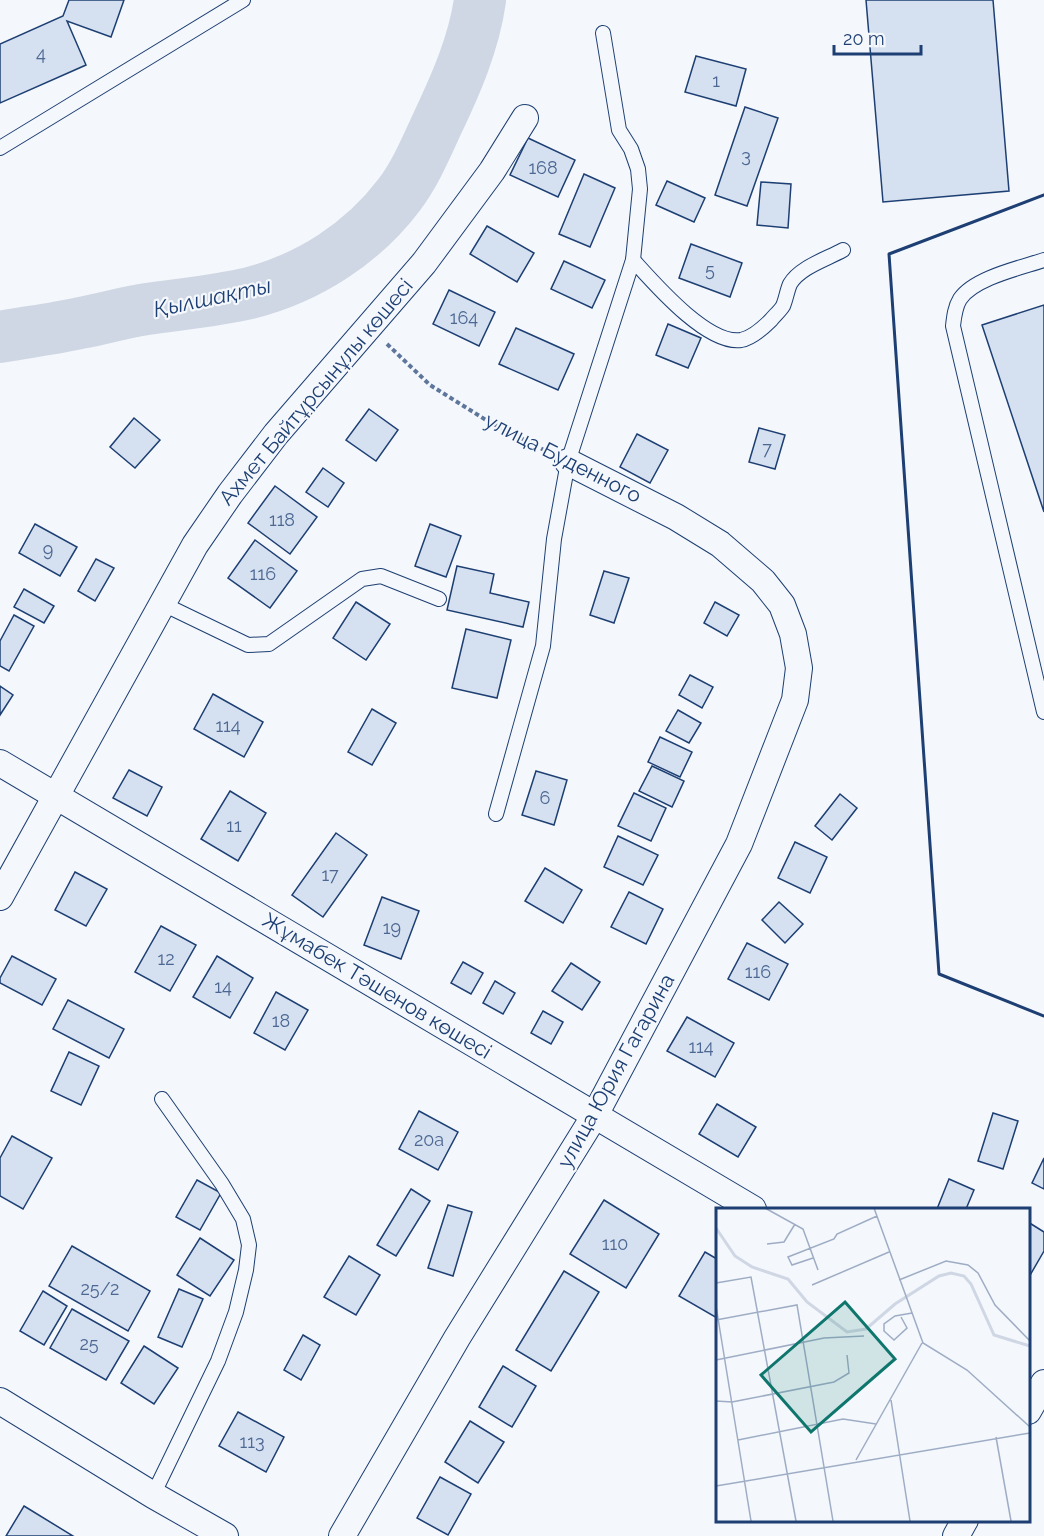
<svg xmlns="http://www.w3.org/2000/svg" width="1044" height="1536" font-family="Raleway,sans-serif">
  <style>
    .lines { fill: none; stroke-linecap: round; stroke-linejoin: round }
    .river { stroke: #cfd7e4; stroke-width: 52 }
    .building { fill: #d5e0f0; stroke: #1d3f73; stroke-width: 1.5 }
    .service-casing { stroke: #1d3f73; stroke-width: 16 }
    .minor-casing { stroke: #1d3f73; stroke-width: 28 }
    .path { stroke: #5e769c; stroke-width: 4; stroke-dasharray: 4.5 3; stroke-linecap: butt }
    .service { stroke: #f4f7fb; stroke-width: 14 }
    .minor { stroke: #f4f7fb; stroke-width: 26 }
    .wall { stroke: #1d3f73; stroke-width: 3 }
    .labels { text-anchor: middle; stroke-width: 4.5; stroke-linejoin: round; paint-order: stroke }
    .number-label { font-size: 18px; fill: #4b6792 }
    .street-label { font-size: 21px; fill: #1d3f73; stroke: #f4f7fb }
    .water-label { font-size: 22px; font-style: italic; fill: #1d3f73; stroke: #f4f7fb }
    .inset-river { fill: none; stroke: #cfd7e4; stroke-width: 3 }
    .inset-road { fill: none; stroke: #9eadc5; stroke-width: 1.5 }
    .view { fill: #0f766e; fill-opacity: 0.15; stroke: #0f766e; stroke-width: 3 }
    .inset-edge { fill: none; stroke: #1d3f73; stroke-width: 3 }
  </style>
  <rect width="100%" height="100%" fill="#f4f7fb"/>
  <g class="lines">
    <path class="river" d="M0,337C27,332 54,329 80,323C103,319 125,312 147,309C181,304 216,301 250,293C308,278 362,244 399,195C415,174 426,148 437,124C456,84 474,43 480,0"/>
  </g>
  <g class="building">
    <path d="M69,0H124L111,37L67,21L86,65L0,103V44L63,16Z"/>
    <path d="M866,0H993L1009,191L883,202Z"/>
    <path d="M696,56L746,69L736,106L685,92Z"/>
    <path d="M745,107L778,118L747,206L715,195Z"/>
    <path d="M528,138L575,160L558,197L510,175Z"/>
    <path d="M584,174L615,188L590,247L559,234Z"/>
    <path d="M667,181L705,198L694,222L656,205Z"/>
    <path d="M761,182L791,184L788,228L757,225Z"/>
    <path d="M487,226L534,253L517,282L470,254Z"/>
    <path d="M691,244L742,263L730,297L679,278Z"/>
    <path d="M564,261L605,280L592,308L551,289Z"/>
    <path d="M449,290L495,312L479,346L433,324Z"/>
    <path d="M1044,305V512L982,325Z"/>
    <path d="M668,324L701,338L688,368L656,355Z"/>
    <path d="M516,328L574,354L558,390L499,364Z"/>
    <path d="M369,409L398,430L376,461L346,440Z"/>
    <path d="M134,418L160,440L135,468L110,447Z"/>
    <path d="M759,428L785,435L775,469L749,462Z"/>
    <path d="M637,434L668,450L650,483L620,467Z"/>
    <path d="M323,468L344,483L328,507L306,492Z"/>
    <path d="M275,486L317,517L290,554L248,523Z"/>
    <path d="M35,524L77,547L60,576L19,553Z"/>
    <path d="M430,524L461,536L446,577L415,566Z"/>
    <path d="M255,540L297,571L270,608L228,578Z"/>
    <path d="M96,559L114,568L95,601L78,591Z"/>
    <path d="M457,566L494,574L490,593L529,602L523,627L447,610Z"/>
    <path d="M604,571L629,578L614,623L590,615Z"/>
    <path d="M24,589L54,606L44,623L14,607Z"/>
    <path d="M356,602L390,624L366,660L333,638Z"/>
    <path d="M715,602L739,615L727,636L704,623Z"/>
    <path d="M14,615L34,626L9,671L0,666V641Z"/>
    <path d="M466,629L511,640L497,698L452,688Z"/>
    <path d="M690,675L713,687L702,708L679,695Z"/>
    <path d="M0,686L13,695L0,715Z"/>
    <path d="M213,694L263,722L244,757L194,729Z"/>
    <path d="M372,709L396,723L372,765L348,752Z"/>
    <path d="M678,710L701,723L689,743L666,731Z"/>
    <path d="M660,737L692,752L680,777L648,762Z"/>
    <path d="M652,766L684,781L672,807L639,791Z"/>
    <path d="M129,770L162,787L147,816L113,798Z"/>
    <path d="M536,771L567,780L554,825L522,815Z"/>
    <path d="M230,791L266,813L238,861L201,839Z"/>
    <path d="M634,793L666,808L651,841L618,826Z"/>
    <path d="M840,794L857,808L832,840L815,826Z"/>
    <path d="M336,833L367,855L323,917L292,895Z"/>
    <path d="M618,836L658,855L643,885L604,867Z"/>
    <path d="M795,842L827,857L810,893L778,878Z"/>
    <path d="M545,868L582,890L563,923L525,901Z"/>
    <path d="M75,872L107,889L86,926L55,910Z"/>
    <path d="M629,892L663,909L646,944L611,927Z"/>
    <path d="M382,897L419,911L401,959L364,945Z"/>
    <path d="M779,902L803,924L785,943L762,920Z"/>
    <path d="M161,926L196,945L170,991L135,972Z"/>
    <path d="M747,943L788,964L769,1000L728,979Z"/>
    <path d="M12,956L56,979L42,1005L0,983V978Z"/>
    <path d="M217,956L253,978L230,1018L193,997Z"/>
    <path d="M463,962L483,973L471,994L451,983Z"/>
    <path d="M571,963L600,982L582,1010L552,991Z"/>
    <path d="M495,981L515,993L503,1014L483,1003Z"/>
    <path d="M276,992L308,1010L285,1050L254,1033Z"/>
    <path d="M68,1000L124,1029L109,1058L53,1029Z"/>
    <path d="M543,1011L563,1022L551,1044L531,1033Z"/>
    <path d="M687,1017L734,1043L715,1077L667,1051Z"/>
    <path d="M69,1052L99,1066L81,1105L51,1091Z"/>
    <path d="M717,1104L756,1127L738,1157L699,1134Z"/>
    <path d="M419,1111L458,1132L438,1170L399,1149Z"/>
    <path d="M993,1113L1018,1121L1003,1169L978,1161Z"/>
    <path d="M12,1136L52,1158L23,1209L0,1196V1158Z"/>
    <path d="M1044,1158V1189L1032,1183Z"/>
    <path d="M949,1179L974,1190L966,1209H937Z"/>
    <path d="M197,1180L221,1193L200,1230L176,1217Z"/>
    <path d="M411,1189L430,1201L396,1256L377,1245Z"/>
    <path d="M604,1200L659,1234L626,1288L570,1254Z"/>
    <path d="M448,1205L472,1212L453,1276L428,1268Z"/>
    <path d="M1028,1222L1044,1232V1251L1029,1277Z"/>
    <path d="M200,1238L234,1260L210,1296L177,1275Z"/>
    <path d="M72,1246L150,1291L128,1331L49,1286Z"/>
    <path d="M705,1252L717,1259V1318L679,1296Z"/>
    <path d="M349,1256L380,1275L356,1315L324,1297Z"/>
    <path d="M564,1271L599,1292L551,1371L516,1350Z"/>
    <path d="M179,1289L203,1299L182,1347L158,1337Z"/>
    <path d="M43,1291L67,1306L44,1345L20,1331Z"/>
    <path d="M72,1309L129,1341L106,1380L50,1348Z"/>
    <path d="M303,1335L320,1345L301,1380L284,1370Z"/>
    <path d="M144,1346L178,1368L154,1404L121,1383Z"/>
    <path d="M503,1366L536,1386L512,1427L479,1407Z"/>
    <path d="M238,1412L284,1437L266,1472L219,1446Z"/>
    <path d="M470,1421L504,1442L478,1483L445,1462Z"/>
    <path d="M440,1477L471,1494L448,1535L417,1518Z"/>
    <path d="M24,1506L73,1536H6Z"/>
  </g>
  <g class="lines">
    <g class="service-casing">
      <g id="service">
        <path d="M0,148L243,0"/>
        <path d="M633,260C654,283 707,345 741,340C752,338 763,328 771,320C774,316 780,311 783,306C786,299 787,291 790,284C800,267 827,259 843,250"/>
        <path d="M1044,260C1020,268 974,278 960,299C955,307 954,317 953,326L1044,712"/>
        <path d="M163,604L248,645L269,644L362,579L381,576L439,599"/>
        <path d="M496,814L543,646L554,539L568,462L633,260L640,189L638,169L631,149L619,130L603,33"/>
        <path d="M153,1495L218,1361L236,1312L246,1270L249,1245L243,1219L222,1184L162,1099"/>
      </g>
    </g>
    <g class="minor-casing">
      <g id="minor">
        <path d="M0,763L753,1209"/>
        <path d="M0,897L195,545L230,494L276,434L424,263L492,171L525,118"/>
        <path d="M0,1401L153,1495L225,1536"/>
        <path d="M1028,1411L1044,1383"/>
        <path d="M342,1536L457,1338L595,1115L739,844L795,700L799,668L793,634L782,605L763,581L720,544L676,517L568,462"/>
        <path d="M956,1536L965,1520"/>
      </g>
    </g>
    <path class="path" d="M387,344L430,385L486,420L544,450"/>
    <use href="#service" class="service"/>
    <use href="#minor" class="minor"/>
    <path class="wall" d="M1044,195L889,254L939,974L1044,1016"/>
  </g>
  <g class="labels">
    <g class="number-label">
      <text x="41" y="60">4</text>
      <text x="716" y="87">1</text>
      <text x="746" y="162">3</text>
      <text x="543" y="174">168</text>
      <text x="710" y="276">5</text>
      <text x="464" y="324">164</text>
      <text x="767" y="455">7</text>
      <text x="282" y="526">118</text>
      <text x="48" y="556">9</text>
      <text x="263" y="580">116</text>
      <text x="228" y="732">114</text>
      <text x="545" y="804">6</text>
      <text x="234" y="832">11</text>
      <text x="330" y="881">17</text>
      <text x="392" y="934">19</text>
      <text x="166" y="965">12</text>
      <text x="758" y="978">116</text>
      <text x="223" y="993">14</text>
      <text x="281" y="1027">18</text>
      <text x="701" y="1053">114</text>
      <text x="429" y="1146">20а</text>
      <text x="615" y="1250">110</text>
      <text x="100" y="1295">25/2</text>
      <text x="89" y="1350">25</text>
      <text x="252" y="1448">113</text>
    </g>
    <g class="street-label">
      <text transform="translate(316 392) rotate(-50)" y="7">Ахмет Байтұрсынұлы көшесі</text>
      <text transform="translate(563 458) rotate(27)" y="7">улица Буденного</text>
      <text transform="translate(377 986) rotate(31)" y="7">Жұмабек Тәшенов көшесі</text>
      <text transform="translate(616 1071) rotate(-61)" y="7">улица Юрия Гагарина</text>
    </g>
    <g class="water-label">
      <text transform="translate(212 297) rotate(-12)" y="8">Қылшақты</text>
    </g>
  </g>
  <g transform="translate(716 1208)">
    <rect width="314" height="314" fill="#f4f7fb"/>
    <path class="inset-river" d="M0,20L19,48L36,59L72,71L91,94L131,124L150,121L179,96L223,68L235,65L248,68L255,76L278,127L314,138"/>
    <path class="inset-road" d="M49,0L87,21L102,62M158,0L207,135L251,162L314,219M51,36L68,34L79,16M97,50L76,57L72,49L118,31L121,26L161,8M183,72L230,53L252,57L262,65L279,97L314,133M0,75L35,69L80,313M96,77L173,44M0,98L35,313M185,109L191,120L178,132L168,123V116L179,108L196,105M0,112L81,97L117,313M0,152L108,130L148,128M175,192L194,313M0,193L16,194L118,174L133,165L131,147M280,229L295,313M22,232L127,211L160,216M140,252L206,135M0,278L314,225"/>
    <path class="view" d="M129,94L179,151L95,224L45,167Z"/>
    <rect width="314" height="314" class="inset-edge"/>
  </g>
  <path d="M834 45v9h87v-9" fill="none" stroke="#1d3f73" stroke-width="3"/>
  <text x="843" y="45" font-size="18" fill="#1d3f73" stroke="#f4f7fb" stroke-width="4.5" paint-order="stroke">20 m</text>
</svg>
